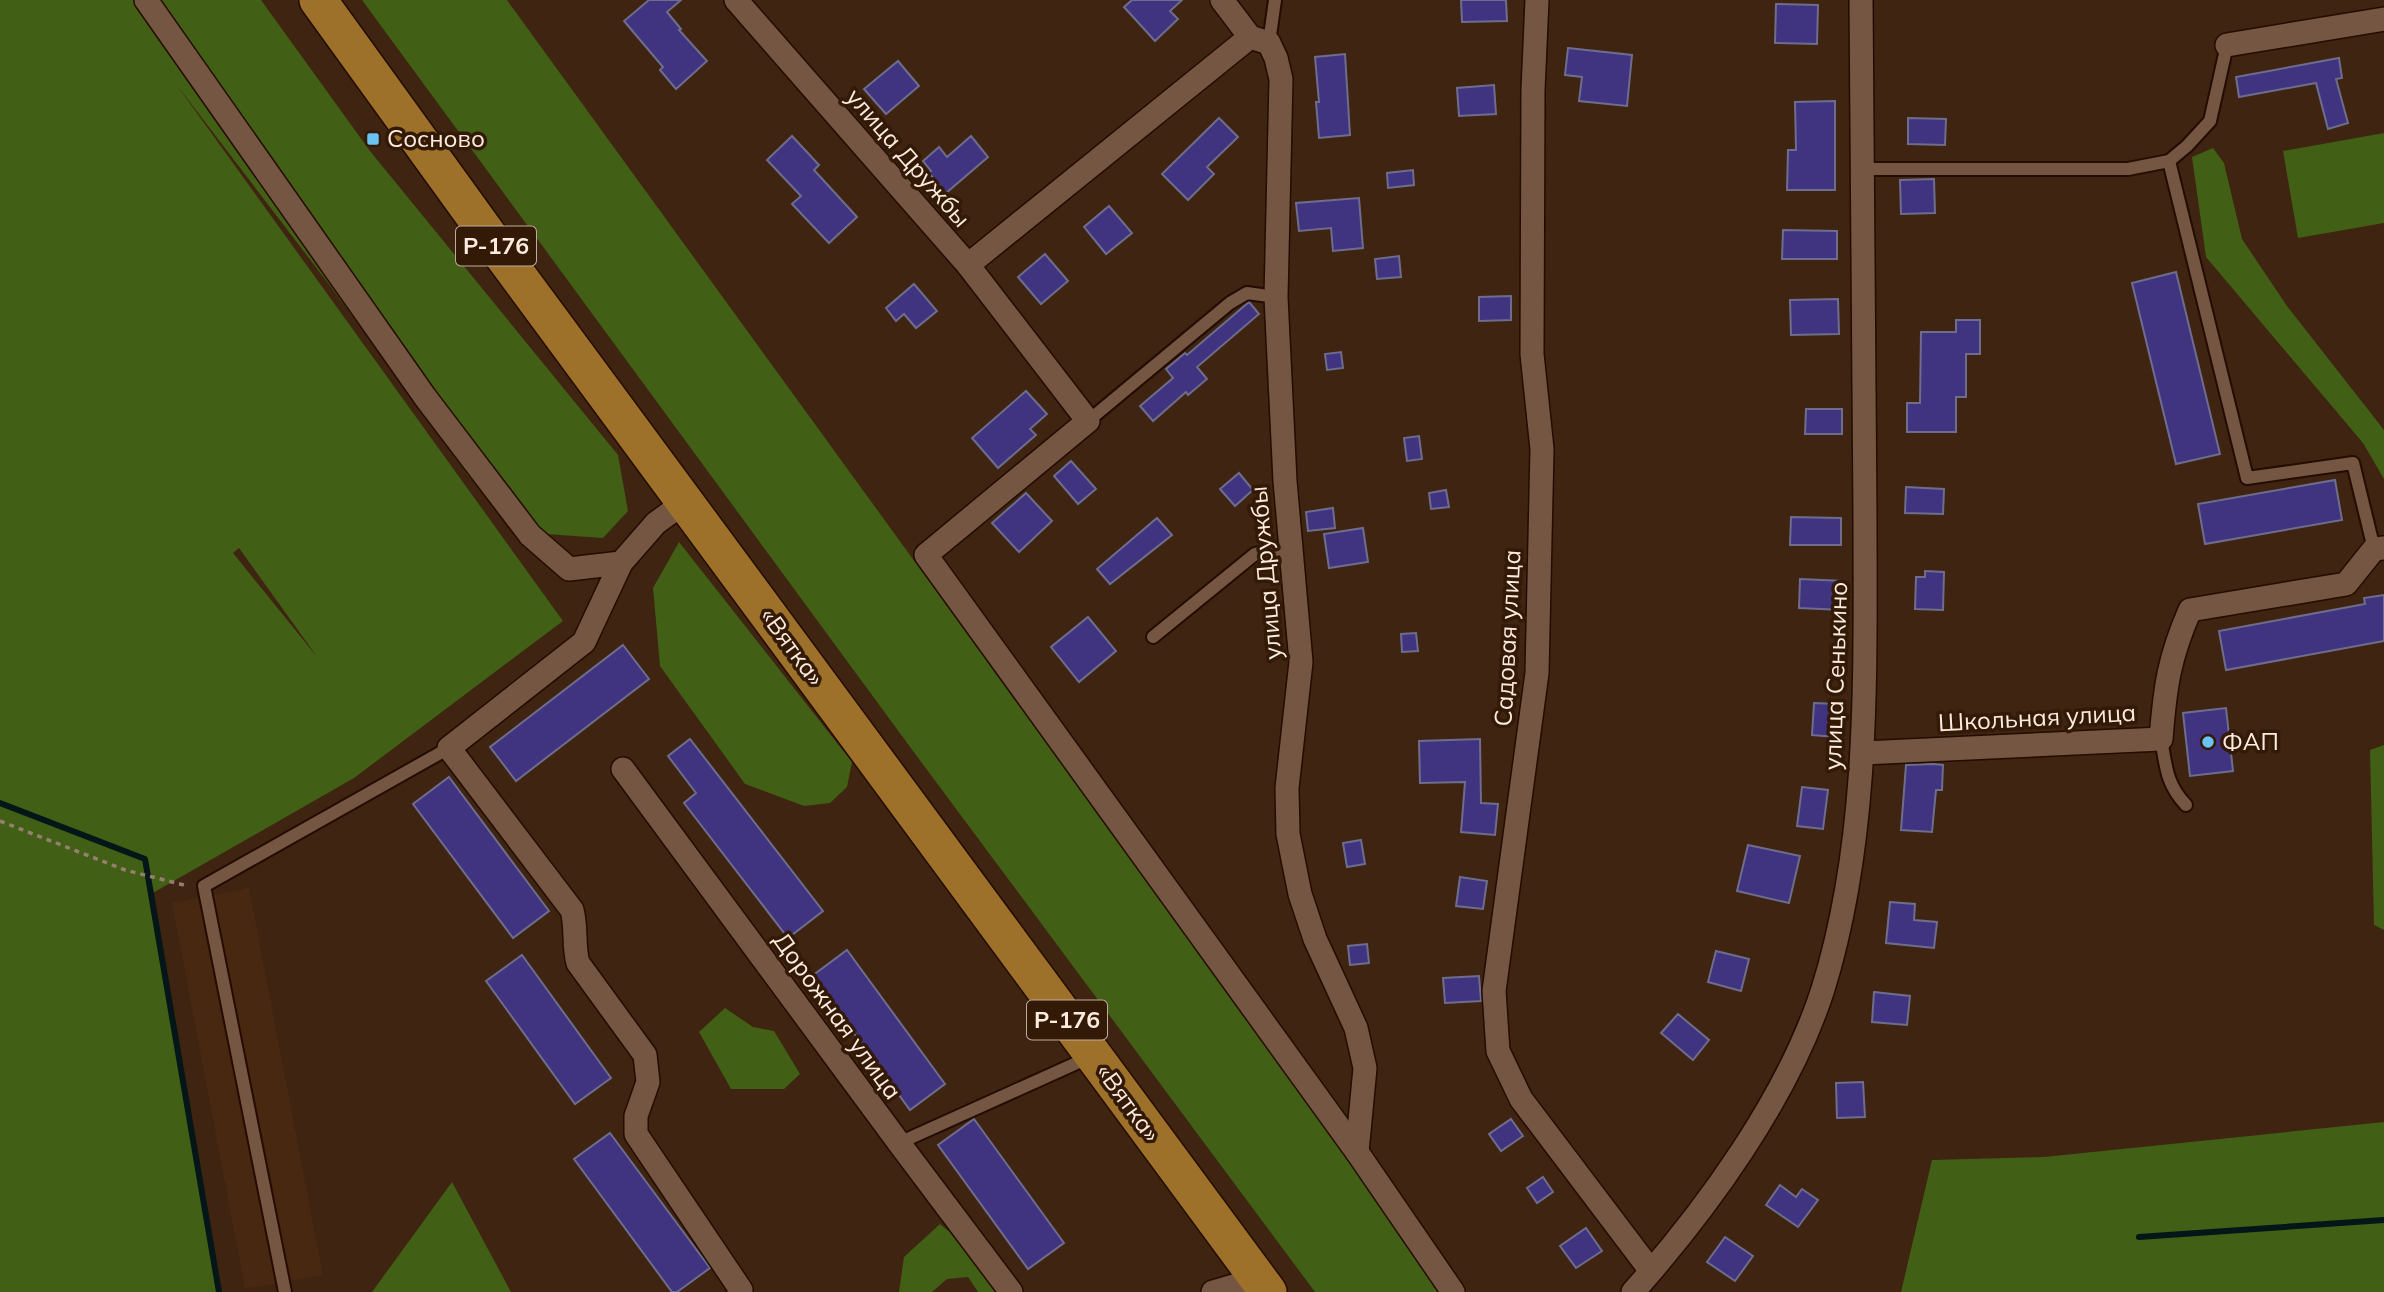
<svg xmlns="http://www.w3.org/2000/svg" width="2384" height="1292" font-family="Mulish,sans-serif">
  <style>
    .built { fill: #482810 }
    .green { fill: #415f15; fill-rule: evenodd }
    .lines { fill: none; stroke-linecap: round; stroke-linejoin: round }
    .stream { stroke: #041617; stroke-width: 6 }
    .building { fill: #40337f; stroke: #6e6d8d; stroke-width: 2 }
    .service-casing { stroke: #240c00; stroke-width: 16 }
    .minor-casing { stroke: #240c00; stroke-width: 26 }
    .primary-casing { stroke: #240c00; stroke-width: 40 }
    .path { stroke: #957f6f; stroke-width: 3.5; stroke-dasharray: 5 5; stroke-linecap: butt }
    .service { stroke: #745642; stroke-width: 12 }
    .minor { stroke: #745642; stroke-width: 23 }
    .primary { stroke: #9e712b; stroke-width: 37 }
    .poi-dot { fill: #6ac3f1; stroke: #331a07; stroke-width: 2.5 }
    .labels { text-anchor: middle; stroke-width: 7; stroke-linejoin: round; paint-order: stroke }
    .shield { fill: #331a07; stroke: #c0ac9e; stroke-width: 2 }
    .shield-label { font-size: 23px; font-weight: bold; fill: #fdebdf }
    .poi-label { font-size: 24px; fill: #fdebdf; stroke: #331a07; text-anchor: start }
    .street-label { font-size: 24px; fill: #fdebdf; stroke: #331a07 }
  </style>
  <rect width="100%" height="100%" fill="#3e2411"/>
  <path class="built" d="M249,888L323,1275L245,1289L172,903Z"/>
  <g class="green">
    <path d="M0,0H261L370,151L618,455L628,511L603,538L546,534L470,478L331,287L176,84L563,621L354,778L151,894L219,1292H0ZM239,548L318,658L233,553Z"/>
    <path d="M362,0H507L1445,1292H1315L913,751Z"/>
    <path d="M2384,133V223L2298,238L2283,151Z"/>
    <path d="M2213,148L2224,163L2242,239L2287,306L2384,430V479L2363,443L2206,257L2192,157Z"/>
    <path d="M679,542L852,762L847,787L830,803L804,806L745,784L660,666L653,588Z"/>
    <path d="M2384,745V930L2374,925L2370,750Z"/>
    <path d="M725,1008L753,1027L774,1031L800,1074L784,1089H731L699,1032Z"/>
    <path d="M2384,1122V1292H1901L1932,1160L2044,1157Z"/>
    <path d="M452,1182L511,1292H372Z"/>
    <path d="M940,1224L963,1243L1000,1292H978L968,1277L947,1279L932,1292H899L904,1257Z"/>
  </g>
  <g class="lines">
    <g class="stream">
      <path d="M0,803L145,859L219,1292"/>
      <path d="M2139,1237L2384,1220"/>
    </g>
  </g>
  <g class="building">
    <path d="M649,0H681L667,12L681,29L679,30L707,61L676,89L660,70L663,67L624,21Z"/>
    <path d="M1132,0H1182L1170,11L1178,19L1155,41L1124,7Z"/>
    <path d="M1461,0H1506L1507,21L1462,22Z"/>
    <path d="M1776,4L1818,5L1817,44L1775,43Z"/>
    <path d="M1568,48L1632,55L1627,106L1579,101L1582,77L1565,75Z"/>
    <path d="M1345,54L1350,135L1319,138L1316,102H1319L1315,57Z"/>
    <path d="M2339,58L2342,78L2336,79L2348,123L2328,129L2316,83L2239,97L2236,77Z"/>
    <path d="M898,61L919,86L886,114L864,89Z"/>
    <path d="M1494,85L1496,114L1459,116L1457,88Z"/>
    <path d="M1835,101V190H1787L1788,150H1796L1795,102Z"/>
    <path d="M1219,118L1238,137L1207,167L1214,174L1188,200L1162,174Z"/>
    <path d="M1908,118L1946,119L1945,145L1908,144Z"/>
    <path d="M792,136L819,165L814,170L857,217L829,243L792,204L801,196L767,160Z"/>
    <path d="M971,136L988,157L946,193L928,172L931,171L923,161L939,147L947,157Z"/>
    <path d="M1413,170L1414,185L1388,188L1387,173Z"/>
    <path d="M1934,179L1935,213L1901,214L1900,180Z"/>
    <path d="M1359,198L1363,248L1333,251L1331,228L1299,231L1296,203Z"/>
    <path d="M1109,206L1132,233L1106,254L1084,227Z"/>
    <path d="M1783,230L1837,231V259H1782Z"/>
    <path d="M1045,254L1068,281L1041,304L1018,277Z"/>
    <path d="M1399,256L1401,277L1377,279L1375,259Z"/>
    <path d="M2176,272L2220,454L2176,464L2132,283Z"/>
    <path d="M914,284L937,311L916,328L904,314L896,321L886,308Z"/>
    <path d="M1511,296V320L1479,321V297Z"/>
    <path d="M1838,299L1839,334L1791,335L1790,300Z"/>
    <path d="M1249,302L1259,314L1197,367L1207,379L1188,395L1186,392L1153,421L1140,406L1173,378L1166,369L1185,353L1187,355Z"/>
    <path d="M1956,320H1980V354H1966V397H1956V432H1907V403H1920L1921,332H1956Z"/>
    <path d="M1341,352L1343,368L1327,370L1325,354Z"/>
    <path d="M1026,391L1047,414L1030,429L1036,435L998,468L972,438Z"/>
    <path d="M1806,409H1842V434H1805Z"/>
    <path d="M1419,436L1422,459L1407,461L1404,438Z"/>
    <path d="M1071,461L1096,489L1078,504L1054,476Z"/>
    <path d="M1239,473L1253,490L1235,506L1220,489Z"/>
    <path d="M2335,480L2342,520L2205,544L2198,504Z"/>
    <path d="M1906,487L1944,489L1943,514L1905,513Z"/>
    <path d="M1446,490L1449,507L1431,509L1429,493Z"/>
    <path d="M1026,493L1052,521L1019,552L992,523Z"/>
    <path d="M1333,508L1335,528L1308,531L1306,512Z"/>
    <path d="M1791,517L1841,518V545H1790Z"/>
    <path d="M1157,518L1172,535L1110,584L1097,569Z"/>
    <path d="M1363,528L1368,562L1329,568L1324,534Z"/>
    <path d="M1925,571L1944,572L1943,610L1915,609L1916,577H1925Z"/>
    <path d="M1800,579L1844,581L1842,610L1799,608Z"/>
    <path d="M2384,595V641L2226,670L2219,631L2365,604L2364,598Z"/>
    <path d="M1088,617L1116,651L1079,682L1051,647Z"/>
    <path d="M1416,633L1418,651L1402,652L1401,634Z"/>
    <path d="M623,645L649,679L516,781L490,747Z"/>
    <path d="M1814,703L1839,704L1836,737L1812,735Z"/>
    <path d="M2226,708L2233,771L2190,776L2183,713Z"/>
    <path d="M690,739L823,911L788,938L684,803L696,793L668,756Z"/>
    <path d="M1480,739L1481,803L1498,804L1495,835L1461,832L1465,782L1420,783L1419,741Z"/>
    <path d="M1933,764L1943,765L1942,790H1936L1932,832L1901,830L1906,765Z"/>
    <path d="M449,777L549,911L513,938L413,804Z"/>
    <path d="M1802,787L1828,790L1823,829L1797,826Z"/>
    <path d="M1361,840L1365,864L1347,867L1343,843Z"/>
    <path d="M1748,845L1800,856L1789,903L1737,891Z"/>
    <path d="M1460,877L1487,881L1483,909L1456,906Z"/>
    <path d="M1890,902L1915,904L1914,920L1937,922L1934,948L1886,943Z"/>
    <path d="M1367,944L1369,963L1350,965L1348,946Z"/>
    <path d="M847,950L945,1084L910,1110L812,976Z"/>
    <path d="M1716,951L1749,959L1741,991L1708,982Z"/>
    <path d="M522,955L611,1078L575,1104L486,981Z"/>
    <path d="M1479,976L1481,1001L1445,1003L1443,978Z"/>
    <path d="M1874,992L1910,996L1907,1025L1872,1022Z"/>
    <path d="M1678,1014L1709,1040L1693,1060L1661,1033Z"/>
    <path d="M1863,1082L1865,1117L1837,1118L1836,1083Z"/>
    <path d="M974,1119L1064,1243L1028,1269L938,1145Z"/>
    <path d="M1511,1119L1523,1136L1501,1151L1489,1134Z"/>
    <path d="M610,1133L710,1268L677,1292H672L574,1159Z"/>
    <path d="M1543,1177L1553,1192L1537,1203L1527,1188Z"/>
    <path d="M1780,1185L1796,1197L1802,1189L1818,1200L1798,1227L1766,1205Z"/>
    <path d="M1586,1228L1602,1251L1576,1268L1560,1246Z"/>
    <path d="M1725,1237L1753,1256L1735,1281L1707,1262Z"/>
  </g>
  <g class="lines">
    <g class="service-casing">
      <g id="service">
        <path d="M1269,43L1275,0"/>
        <path d="M2169,161L2247,478L2353,463L2374,549"/>
        <path d="M1863,169H2128L2169,161L2187,146L2210,121L2227,45"/>
        <path d="M1088,421L1230,303L1247,293L1276,297"/>
        <path d="M1153,637L1255,554L1291,547"/>
        <path d="M2161,739C2166,766 2166,784 2186,805"/>
        <path d="M899,1143L1090,1057"/>
        <path d="M285,1292L204,886L449,748"/>
      </g>
    </g>
    <g class="minor-casing">
      <g id="minor">
        <path d="M146,0L425,397L530,535L569,569L621,563"/>
        <path d="M736,0L968,265L1088,421L926,555L1357,1152L1453,1292"/>
        <path d="M1222,0L1250,37L1269,43L1276,58L1281,79L1276,297L1285,481L1301,662L1287,788L1288,834L1300,894L1315,939L1356,1028L1365,1068L1357,1152"/>
        <path d="M1537,0L1533,90L1532,354L1542,449L1537,673L1494,991L1498,1051L1521,1099L1651,1271"/>
        <path d="M2227,45L2384,19"/>
        <path d="M968,265L1250,37"/>
        <path d="M685,502L656,523L621,563L584,642L449,748L572,910C577,928 573,946 578,963L645,1055L648,1082L636,1116V1134L741,1290L739,1292"/>
        <path d="M1863,753L2161,739C2165,687 2169,658 2190,610L2346,584L2374,549L2384,548"/>
        <path d="M623,769L899,1143L1011,1292"/>
        <path d="M1213,1292L1258,1279"/>
        <path d="M1633,1292C1707,1209 1789,1096 1823,989C1870,838 1865,673 1865,517C1865,344 1863,172 1861,0"/>
      </g>
    </g>
    <g class="primary-casing">
      <path id="primary" d="M318,0L493,242L1268,1292"/>
    </g>
    <path class="path" d="M0,821L125,870L188,886"/>
    <use href="#service" class="service"/>
    <use href="#minor" class="minor"/>
    <use href="#primary" class="primary"/>
  </g>
  <g class="poi-dot">
    <rect x="366" y="132" width="14" height="14" rx="3.5"/>
    <circle cx="2208" cy="742" r="7"/>
  </g>
  <g class="labels">
    <g class="shield">
      <rect x="456" y="226.5" width="80" height="39" rx="5"/>
      <rect x="1027" y="1000.5" width="80" height="39" rx="5"/>
    </g>
    <g class="shield-label">
      <text x="496" y="254">Р-176</text>
      <text x="1067" y="1028">Р-176</text>
    </g>
    <g class="poi-label">
      <text x="387" y="147">Сосново</text>
      <text x="2222" y="750">ФАП</text>
    </g>
    <g class="street-label">
      <text transform="translate(908 158) rotate(49)" y="8">улица Дружбы</text>
      <text transform="translate(1266 573) rotate(-95)" y="8">улица Дружбы</text>
      <text transform="translate(1508 638) rotate(-87)" y="8">Садовая улица</text>
      <text transform="translate(792 647) rotate(54)" y="8">«Вятка»</text>
      <text transform="translate(1836 676) rotate(-88)" y="8">улица Сенькино</text>
      <text transform="translate(2037 718) rotate(-3)" y="8">Школьная улица</text>
      <text transform="translate(837 1016) rotate(54)" y="8">Дорожная улица</text>
      <text transform="translate(1128 1103) rotate(54)" y="8">«Вятка»</text>
    </g>
  </g>
</svg>
